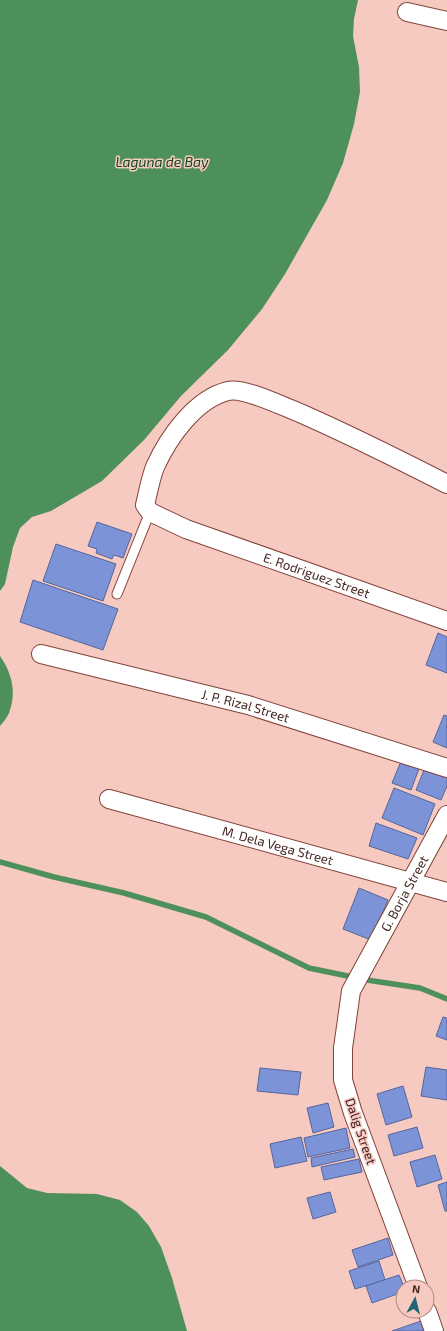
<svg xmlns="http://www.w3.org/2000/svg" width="447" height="1331" font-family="'Exo 2',sans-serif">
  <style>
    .water { fill: #4d905b }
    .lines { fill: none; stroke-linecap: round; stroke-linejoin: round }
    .stream { stroke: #4d905b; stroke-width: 5.5 }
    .building { fill: #7c93d8; stroke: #54669c }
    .service-casing { stroke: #82433a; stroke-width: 11 }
    .minor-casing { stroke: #82433a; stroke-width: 20 }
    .service { stroke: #fff; stroke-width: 9 }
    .minor { stroke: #fff; stroke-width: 18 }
    .labels { text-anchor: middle; stroke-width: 3; stroke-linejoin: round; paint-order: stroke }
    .street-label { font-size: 13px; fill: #442723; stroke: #f6c9c1 }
    .water-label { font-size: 14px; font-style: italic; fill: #134521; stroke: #f6c9c1 }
  </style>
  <rect width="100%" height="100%" fill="#f6c9c1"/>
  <g class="water">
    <path d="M0,0H358L354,19L353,36L359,67L360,92L354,124L343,163L327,200L285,274L262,309L228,350L181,396L144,440L102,481L51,511L32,517L20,528L13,547L5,584L0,591Z"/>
    <path d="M0,656C12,673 17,693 9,713C7,718 3,722 0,726Z"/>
    <path d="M0,1166L27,1188L47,1193L97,1194L120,1200L137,1212L149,1226L161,1247L172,1278L187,1331H0Z"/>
  </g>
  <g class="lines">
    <path class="stream" d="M0,862L54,877L124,893L206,917L309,968L367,980L420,988L447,999"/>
  </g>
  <g class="building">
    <path d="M97,522L132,534L123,558L114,555L112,559L96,553L97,549L88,546Z"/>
    <path d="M56,544L116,564L103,601L43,581Z"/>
    <path d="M33,580L118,609L103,650L20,622Z"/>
    <path d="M438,633L447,637V673L426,665Z"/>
    <path d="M444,715L447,716V748L433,742Z"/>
    <path d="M404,754L422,761L411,790L392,783Z"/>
    <path d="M428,760L447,767V786L441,800L416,790Z"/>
    <path d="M394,788L435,804L423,835L382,818Z"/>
    <path d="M376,823L417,838L408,859L369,846Z"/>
    <path d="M359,888L388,900L371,940L343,929Z"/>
    <path d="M443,1017L447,1018V1040L436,1036Z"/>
    <path d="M426,1067L447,1070V1100L421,1096Z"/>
    <path d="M260,1068L301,1072L298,1095L257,1091Z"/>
    <path d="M403,1086L412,1117L386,1125L377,1094Z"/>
    <path d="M328,1103L334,1127L313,1133L307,1108Z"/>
    <path d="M417,1127L423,1148L394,1156L388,1135Z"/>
    <path d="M346,1128L350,1148L308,1157L304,1138Z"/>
    <path d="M301,1137L307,1161L275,1168L270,1144Z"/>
    <path d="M353,1149L355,1157L312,1167L311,1158Z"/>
    <path d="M435,1155L442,1179L417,1187L410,1162Z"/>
    <path d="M359,1159L362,1172L324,1180L321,1167Z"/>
    <path d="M447,1182V1211H445L438,1185Z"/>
    <path d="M330,1192L336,1212L313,1219L307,1198Z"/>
    <path d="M388,1238L393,1255L358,1267L352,1250Z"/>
    <path d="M379,1261L385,1280L355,1289L349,1271Z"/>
    <path d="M399,1275L404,1287L403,1292L372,1303L366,1286Z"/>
    <path d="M421,1321L424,1331H392Z"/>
  </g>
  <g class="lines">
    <g class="service-casing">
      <path id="service" d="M117,594L150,512"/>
    </g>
    <g class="minor-casing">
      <g id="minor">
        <path d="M407,12L447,21"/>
        <path id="s1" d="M447,484C398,459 350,435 300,413C284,407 244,387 228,391C195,399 168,438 155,467C150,480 148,493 145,505L150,512L186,529L447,621"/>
        <path id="s2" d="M41,654L248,705L447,768"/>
        <path id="s3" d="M109,799L447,892"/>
        <path id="s4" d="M418,1287L353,1113L343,1080V1048L351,991L447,815"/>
        <path d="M427,1311L434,1331"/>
      </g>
    </g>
    <use href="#service" class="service"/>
    <use href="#minor" class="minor"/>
  </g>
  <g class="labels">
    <g class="street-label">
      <text dy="5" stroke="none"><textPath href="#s1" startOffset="574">E. Rodriguez Street</textPath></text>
      <text dy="5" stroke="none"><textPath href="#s2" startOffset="211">J. P. Rizal Street</textPath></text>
      <text dy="5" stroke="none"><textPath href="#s3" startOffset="175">M. Dela Vega Street</textPath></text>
      <text dy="5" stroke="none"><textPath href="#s4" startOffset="421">G. Borja Street</textPath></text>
      <text transform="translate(361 1131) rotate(71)" y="5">Dalig Street</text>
    </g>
    <g class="water-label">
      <text x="162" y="167">Laguna de Bay</text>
    </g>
  </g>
  <g transform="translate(415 1299) rotate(7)"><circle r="19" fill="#f6c9c1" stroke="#af8882"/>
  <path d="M0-3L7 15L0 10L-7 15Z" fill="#1c6772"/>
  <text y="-6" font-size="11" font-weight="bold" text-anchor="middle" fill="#442723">N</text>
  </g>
</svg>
